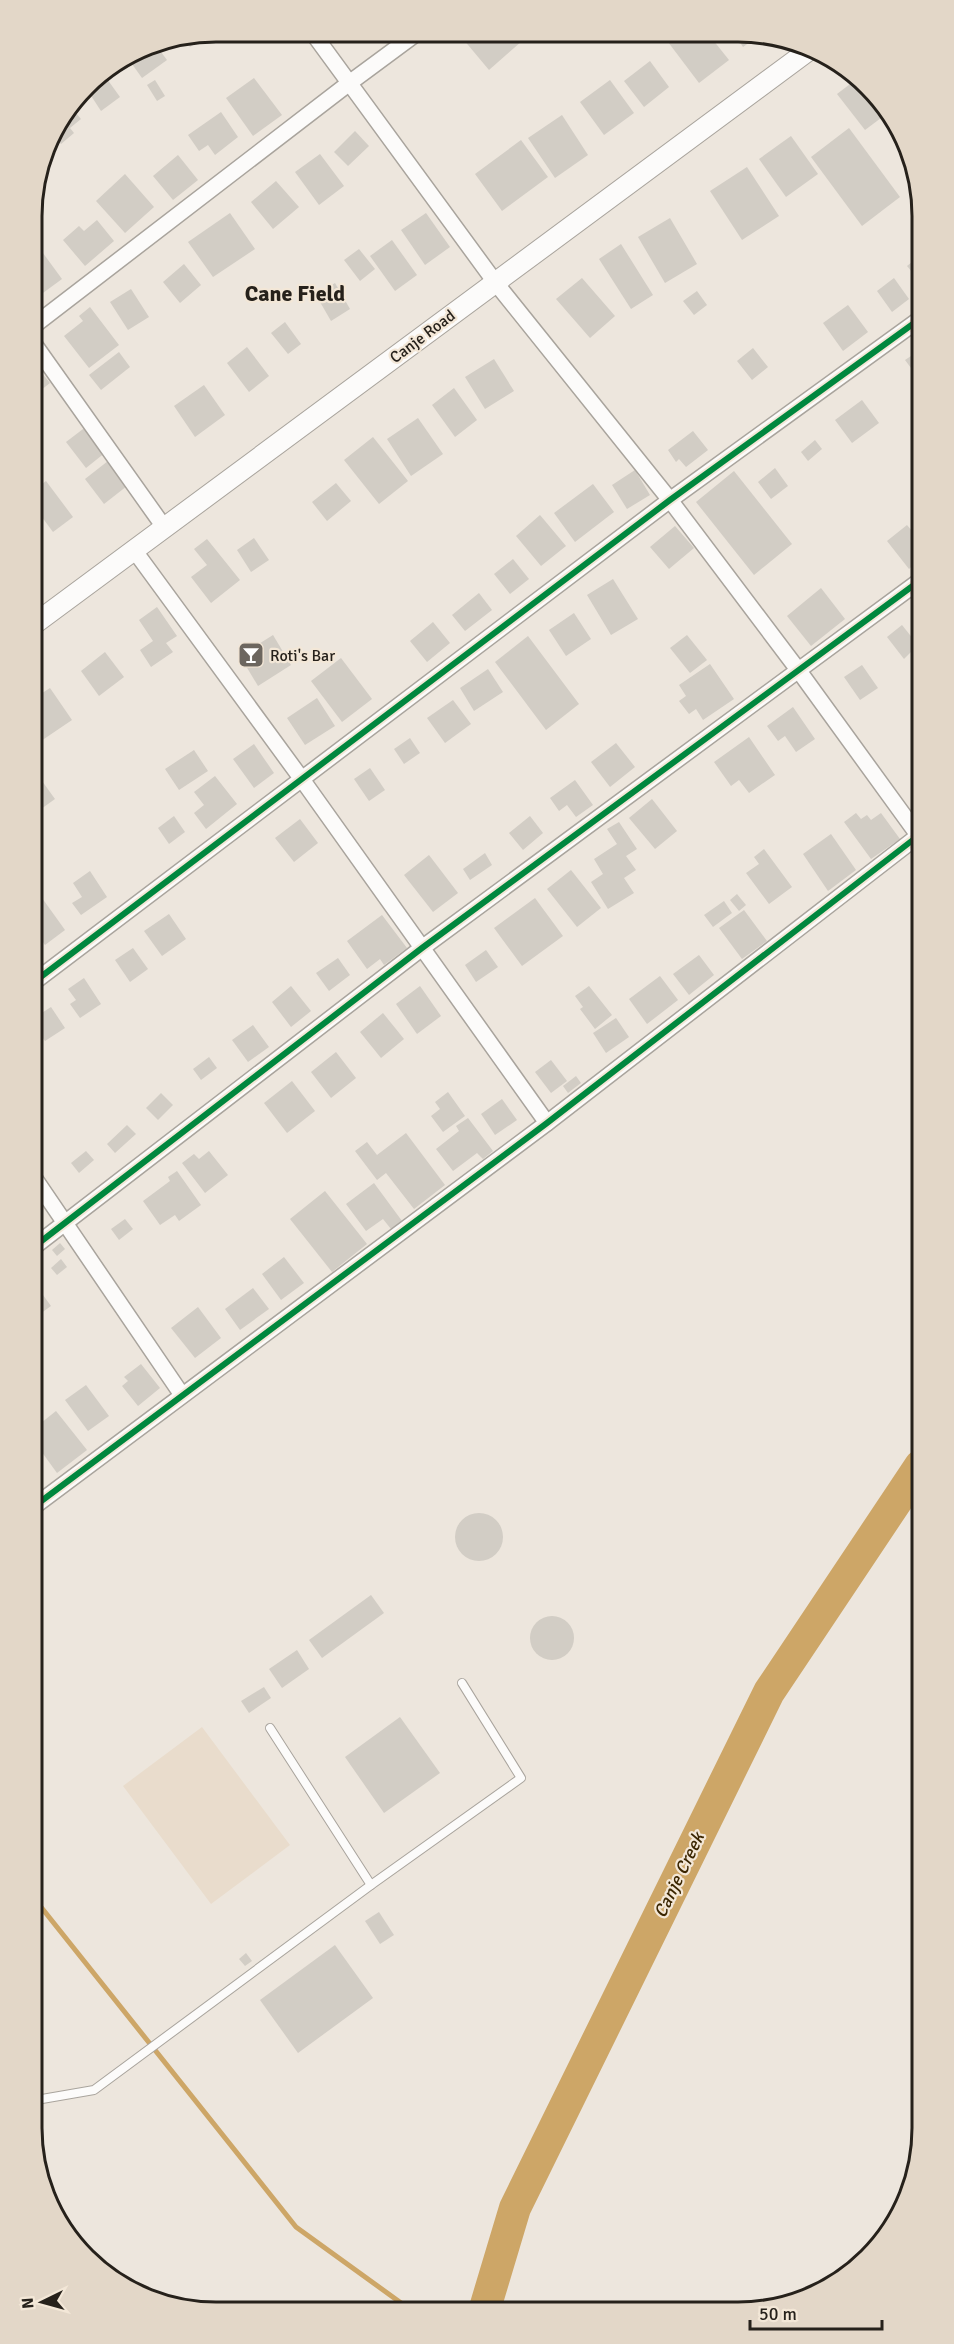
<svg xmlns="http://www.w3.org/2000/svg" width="954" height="2344" font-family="Signika,sans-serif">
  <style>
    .built { fill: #e9dccc }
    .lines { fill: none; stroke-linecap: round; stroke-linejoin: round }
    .stream { stroke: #cda667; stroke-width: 5 }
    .river { stroke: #cda667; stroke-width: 32 }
    .building { fill: #d2cdc5 }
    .service-casing { stroke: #a9a49d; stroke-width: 10 }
    .minor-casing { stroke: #a9a49d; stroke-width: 18 }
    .tertiary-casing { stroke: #a9a49d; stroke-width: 22 }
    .service { stroke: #fcfbfa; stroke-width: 8 }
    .minor { stroke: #fcfbfa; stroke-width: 15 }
    .tertiary { stroke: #fcfbfa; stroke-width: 20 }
    .cycleway-casing { stroke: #f3e7d7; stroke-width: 10 }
    .cycleway { stroke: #00873e; stroke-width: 6 }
    .labels { text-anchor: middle; stroke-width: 4.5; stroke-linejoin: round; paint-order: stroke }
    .street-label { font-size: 16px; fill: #26211b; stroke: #f3e7d7 }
    .poi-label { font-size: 16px; fill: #26211b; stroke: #f3e7d7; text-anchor: start }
    .water-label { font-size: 18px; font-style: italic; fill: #3a2500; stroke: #f3e7d7 }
    .district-label { font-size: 22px; font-weight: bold; fill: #26211b; stroke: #f3e7d7 }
    .rim { fill: none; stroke: #26211b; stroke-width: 3 }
  </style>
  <rect width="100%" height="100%" fill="#ede6dd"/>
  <path class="built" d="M202,1727L290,1845L211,1904L123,1786Z"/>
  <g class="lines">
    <path class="stream" d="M37,1902L296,2227L408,2308"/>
    <path class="river" d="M485,2308L515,2208L769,1692L920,1466"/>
  </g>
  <g class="building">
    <path d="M214,32L190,47L184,38Z"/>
    <path d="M471,33H516L522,41L489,70L463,39Z"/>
    <path d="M662,34L709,35L729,60L699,83Z"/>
    <path d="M735,35H760L743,47Z"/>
    <path d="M155,44L167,60L142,78L127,57L146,45Z"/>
    <path d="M650,61L669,87L644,107L624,81Z"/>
    <path d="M102,72L120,97L101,111L86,88L94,78Z"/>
    <path d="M254,78L282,115L253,136L226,98Z"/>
    <path d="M858,78L868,85L885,115L865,130L837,94Z"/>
    <path d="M155,80L165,96L157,101L147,85Z"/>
    <path d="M610,80L634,113L604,135L580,102Z"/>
    <path d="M71,107L81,119L70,128L74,133L61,144L52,132Z"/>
    <path d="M221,112L238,137L215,155L208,145L199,151L188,135Z"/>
    <path d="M562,115L588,155L555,178L528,138Z"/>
    <path d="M849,128L900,197L862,226L811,157Z"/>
    <path d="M355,131L369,146L348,166L334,152Z"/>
    <path d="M791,136L818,174L786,197L759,159Z"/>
    <path d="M521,140L548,177L502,211L475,174Z"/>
    <path d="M320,154L344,186L319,205L295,172Z"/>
    <path d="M178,155L198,180L173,200L153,176Z"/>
    <path d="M747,167L779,216L742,240L710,191Z"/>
    <path d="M125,174L154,207L125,233L96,201Z"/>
    <path d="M276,181L299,207L273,229L251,202Z"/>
    <path d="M230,213L255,249L213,277L188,242Z"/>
    <path d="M426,213L450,247L425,265L401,230Z"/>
    <path d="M670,218L697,264L665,283L638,237Z"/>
    <path d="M97,220L114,241L85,266L63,240L79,226L84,231Z"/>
    <path d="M392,240L417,275L395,291L370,256Z"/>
    <path d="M621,244L653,295L631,309L599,259Z"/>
    <path d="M40,249L62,279L32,301V254Z"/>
    <path d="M359,249L375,269L360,281L344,260Z"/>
    <path d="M917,258V278L907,266Z"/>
    <path d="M184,264L201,285L180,303L163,282Z"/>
    <path d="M582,278L615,316L590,338L556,299Z"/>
    <path d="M894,278L909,299L892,312L877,291Z"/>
    <path d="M335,283L350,309L331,321L316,295Z"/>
    <path d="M131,289L149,317L128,330L110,302Z"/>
    <path d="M697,291L707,305L694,315L683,301Z"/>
    <path d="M848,305L868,332L843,351L823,323Z"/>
    <path d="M90,307L119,345L89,368L64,336L83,321L79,316Z"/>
    <path d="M285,322L301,344L288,354L271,333Z"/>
    <path d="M247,347L269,376L249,392L227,363Z"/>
    <path d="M753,348L768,367L752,380L737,361Z"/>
    <path d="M119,352L130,367L101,390L89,375Z"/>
    <path d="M917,352V376L905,360Z"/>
    <path d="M494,359L514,391L485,409L465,377Z"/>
    <path d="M32,361L50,383L32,397Z"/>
    <path d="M204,385L225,415L195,437L174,406Z"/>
    <path d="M454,388L477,420L455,437L432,405Z"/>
    <path d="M862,400L879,423L852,443L835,420Z"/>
    <path d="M418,418L443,454L411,476L387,439Z"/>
    <path d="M87,426L106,452L86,468L66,442Z"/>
    <path d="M693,431L708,450L686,467L679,459L676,462L668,450Z"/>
    <path d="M373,437L408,481L379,504L344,460Z"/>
    <path d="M815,440L822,449L808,461L801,452Z"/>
    <path d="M108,461L127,486L104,504L85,479Z"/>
    <path d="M775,468L788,486L771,499L758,482Z"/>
    <path d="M635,470L650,495L627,509L612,485Z"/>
    <path d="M734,471L792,544L754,575L696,502Z"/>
    <path d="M46,481L73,517L53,532L33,505V491Z"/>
    <path d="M336,483L351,501L327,521L312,502Z"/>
    <path d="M593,484L614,512L575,542L554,513Z"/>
    <path d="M540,515L566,546L541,566L516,536Z"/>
    <path d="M907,525L917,537V562L909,569L887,541Z"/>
    <path d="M675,526L694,548L669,569L650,547Z"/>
    <path d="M254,538L269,560L251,572L237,550Z"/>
    <path d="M207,539L240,580L211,603L191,577L207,565L194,549Z"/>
    <path d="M513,559L529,579L510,594L494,574Z"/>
    <path d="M613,579L638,619L611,635L587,595Z"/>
    <path d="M821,588L845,619L811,646L787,616Z"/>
    <path d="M479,593L492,610L465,631L452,615Z"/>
    <path d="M157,607L177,636L166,643L173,652L151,667L140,650L153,641L139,620Z"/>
    <path d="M574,613L591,639L566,656L549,630Z"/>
    <path d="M433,622L450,643L427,662L410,641Z"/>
    <path d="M902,625L918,645L904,659L887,637Z"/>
    <path d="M273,635L291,665L258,686L240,656Z"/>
    <path d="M687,635L707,660L690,673L670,648Z"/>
    <path d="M528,636L579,704L546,730L495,662Z"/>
    <path d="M105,652L124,677L99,696L81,671Z"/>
    <path d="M341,658L372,699L342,722L311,681Z"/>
    <path d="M710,664L734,699L703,720L696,709L689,714L679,701L686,696L679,685Z"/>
    <path d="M862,665L878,688L860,700L844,677Z"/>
    <path d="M488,669L503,692L474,711L460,688Z"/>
    <path d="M50,688L72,720L41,741L33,727L43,720L33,706V699Z"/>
    <path d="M317,698L335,726L305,745L287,718Z"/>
    <path d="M453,700L471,724L445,743L427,718Z"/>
    <path d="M793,707L815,739L796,752L785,736L778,741L767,726Z"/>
    <path d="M749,737L775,775L749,793L739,780L731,786L714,762Z"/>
    <path d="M410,738L420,753L404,764L394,749Z"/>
    <path d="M616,743L635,767L610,787L591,762Z"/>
    <path d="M254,744L274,773L254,788L233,759Z"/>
    <path d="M194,750L208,771L179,790L165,769Z"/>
    <path d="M370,768L385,790L369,801L354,779Z"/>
    <path d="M37,774L55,799L34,814V776Z"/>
    <path d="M215,776L237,804L206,829L194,813L204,805L194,792Z"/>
    <path d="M575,780L593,805L576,817L567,805L559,811L550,798Z"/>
    <path d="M652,799L677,831L655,849L629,818Z"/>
    <path d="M856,813L861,819L867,815L871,820L881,813L900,839L871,859L844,822Z"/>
    <path d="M174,816L185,832L169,844L158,828Z"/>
    <path d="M530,816L543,833L523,850L509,833Z"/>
    <path d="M300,819L318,843L294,862L275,838Z"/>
    <path d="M619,822L637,849L626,856L636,870L624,878L634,893L608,909L591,882L603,874L594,859L617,844L607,829Z"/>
    <path d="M831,834L856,870L828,891L803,854Z"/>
    <path d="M764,849L792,887L769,904L746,873L759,864L754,857Z"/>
    <path d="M485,853L492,865L470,880L463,869Z"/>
    <path d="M429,855L458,893L433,912L404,875Z"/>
    <path d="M571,870L601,908L577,927L547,889Z"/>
    <path d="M90,871L107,897L81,915L72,903L82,897L73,883Z"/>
    <path d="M737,894L746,905L739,911L730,900Z"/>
    <path d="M42,898L65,930L45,945L34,930V904Z"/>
    <path d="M535,898L563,936L522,966L494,928Z"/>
    <path d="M724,901L732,913L713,927L704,915Z"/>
    <path d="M744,910L767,941L742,959L719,928Z"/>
    <path d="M169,914L186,939L162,956L144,931Z"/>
    <path d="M382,915L407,948L384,965L380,959L367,969L347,941Z"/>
    <path d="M133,948L148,969L130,982L115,960Z"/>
    <path d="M486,950L498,967L476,982L465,965Z"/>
    <path d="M699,955L714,975L689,995L673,974Z"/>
    <path d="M338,958L350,975L329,991L316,973Z"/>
    <path d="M660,976L678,1000L647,1024L629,999Z"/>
    <path d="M84,978L101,1004L80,1018L70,1004L76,1000L68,989Z"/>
    <path d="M291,986L311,1011L291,1027L272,1002Z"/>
    <path d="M420,986L441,1016L417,1034L396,1004Z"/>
    <path d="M589,986L612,1015L595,1029L580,1009L583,1007L575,996Z"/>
    <path d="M51,1007L65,1028L45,1041L34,1026V1018Z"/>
    <path d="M383,1013L404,1039L381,1058L360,1032Z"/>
    <path d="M616,1018L629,1037L606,1053L593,1033Z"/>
    <path d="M253,1025L269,1047L248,1062L232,1040Z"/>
    <path d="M336,1052L356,1078L331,1098L311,1072Z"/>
    <path d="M209,1057L217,1068L201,1080L193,1069Z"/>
    <path d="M551,1060L567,1081L551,1093L535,1072Z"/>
    <path d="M576,1076L581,1083L568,1093L563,1086Z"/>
    <path d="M292,1081L315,1111L287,1133L264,1103Z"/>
    <path d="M448,1092L465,1116L443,1132L431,1116L440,1109L435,1102Z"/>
    <path d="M161,1093L173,1105L158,1120L146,1108Z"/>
    <path d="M502,1099L517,1120L495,1135L481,1114Z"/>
    <path d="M468,1118L493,1151L483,1159L477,1153L453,1171L436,1149L459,1131L456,1126Z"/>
    <path d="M127,1125L136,1134L115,1153L107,1144Z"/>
    <path d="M406,1133L445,1185L414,1209L386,1173L377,1180L355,1151L367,1142L377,1155Z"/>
    <path d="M86,1151L94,1160L79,1173L71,1163Z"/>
    <path d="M209,1151L228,1175L205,1193L182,1163L194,1154L199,1159Z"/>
    <path d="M177,1171L201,1205L179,1221L175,1215L160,1225L143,1201L170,1181L168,1177Z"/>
    <path d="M374,1183L402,1221L391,1229L383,1219L366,1231L346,1204Z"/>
    <path d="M325,1191L367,1244L332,1272L290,1219Z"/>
    <path d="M35,1200L43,1211L35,1218Z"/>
    <path d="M125,1219L133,1229L119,1240L111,1229Z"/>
    <path d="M60,1243L65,1249L57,1256L52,1250Z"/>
    <path d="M284,1257L304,1283L281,1300L262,1274Z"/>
    <path d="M61,1259L67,1267L57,1275L51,1268Z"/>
    <path d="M35,1284L51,1306L37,1316L41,1320L35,1324Z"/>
    <path d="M253,1288L269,1309L240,1330L225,1309Z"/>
    <path d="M198,1307L221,1338L195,1358L171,1328Z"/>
    <path d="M141,1364L160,1388L138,1406L122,1386L128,1381L124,1377Z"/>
    <path d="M86,1385L109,1416L88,1431L65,1400Z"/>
    <path d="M56,1411L87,1450L57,1473L36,1444V1427Z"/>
    <circle cx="479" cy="1537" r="24"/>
    <path d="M371,1595L384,1613L322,1658L309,1640Z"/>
    <circle cx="552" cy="1638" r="22"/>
    <path d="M297,1650L309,1669L282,1688L269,1669Z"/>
    <path d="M264,1687L271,1698L249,1713L241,1701Z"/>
    <path d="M400,1717L440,1773L384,1813L345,1757Z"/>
    <path d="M379,1912L394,1935L380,1944L365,1921Z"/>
    <path d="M335,1945L373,1998L298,2053L260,2000Z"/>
    <path d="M246,1953L252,1961L245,1966L239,1959Z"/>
  </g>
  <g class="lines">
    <g class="service-casing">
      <g id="service">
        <path d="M270,1728L371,1885"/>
        <path d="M37,2098L42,2099L94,2090L371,1885L521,1778L462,1683"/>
      </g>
    </g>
    <g class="minor-casing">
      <g id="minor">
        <path d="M312,32L495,282L670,500L799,671L918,835"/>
        <path d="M32,327L348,84L417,33"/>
        <path d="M32,341L164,527"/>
        <path d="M134,550L301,778L547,1123"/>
        <path d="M34,982L670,500L917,321"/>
        <path d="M35,1179L182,1395"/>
        <path d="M35,1246L422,948L918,582"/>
        <path d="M36,1505L547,1123L918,836"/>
      </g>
    </g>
    <g class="tertiary-casing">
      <path id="tertiary" d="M33,625L812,48"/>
    </g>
    <use href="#service" class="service"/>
    <use href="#minor" class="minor"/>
    <use href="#tertiary" class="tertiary"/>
    <g class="cycleway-casing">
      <g id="cycleway">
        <path d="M34,982L670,500L917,321"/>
        <path d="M35,1246L422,948L918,582"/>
        <path d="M36,1505L547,1123L918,836"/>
      </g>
    </g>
    <use href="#cycleway" class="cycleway"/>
  </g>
  <defs>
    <g id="bar-square" transform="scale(1.35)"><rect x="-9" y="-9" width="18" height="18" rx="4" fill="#6c665f" stroke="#f3e7d7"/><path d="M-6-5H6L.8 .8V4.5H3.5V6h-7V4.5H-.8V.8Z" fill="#fff"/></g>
  </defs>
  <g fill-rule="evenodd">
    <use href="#bar-square" x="251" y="655"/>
  </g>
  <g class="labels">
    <g class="street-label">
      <text transform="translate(422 336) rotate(-37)" y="6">Canje Road</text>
    </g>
    <g class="poi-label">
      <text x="270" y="661">Roti's Bar</text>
    </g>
    <g class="water-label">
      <text transform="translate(679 1875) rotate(-64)" y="6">Canje Creek</text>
    </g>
    <g class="district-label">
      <text x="295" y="301">Cane Field</text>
    </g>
  </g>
  <path d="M0 0H954V2344H0ZM216 42H738A174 174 0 0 1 912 216V2128A174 174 0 0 1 738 2302H216A174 174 0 0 1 42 2128V216A174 174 0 0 1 216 42Z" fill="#e3d7c8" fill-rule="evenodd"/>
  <path class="rim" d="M216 42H738A174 174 0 0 1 912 216V2128A174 174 0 0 1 738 2302H216A174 174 0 0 1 42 2128V216A174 174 0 0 1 216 42Z"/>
  <g transform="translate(42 2302) rotate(265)" stroke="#f3e7d7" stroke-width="4.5" paint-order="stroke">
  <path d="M0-4.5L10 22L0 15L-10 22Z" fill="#26211b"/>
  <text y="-9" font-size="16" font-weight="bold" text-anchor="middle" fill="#26211b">N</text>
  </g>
  <path d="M750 2320v9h132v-9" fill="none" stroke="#26211b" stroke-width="3"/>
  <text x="759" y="2320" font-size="18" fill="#26211b" stroke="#f3e7d7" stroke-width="4.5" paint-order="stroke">50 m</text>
</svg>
